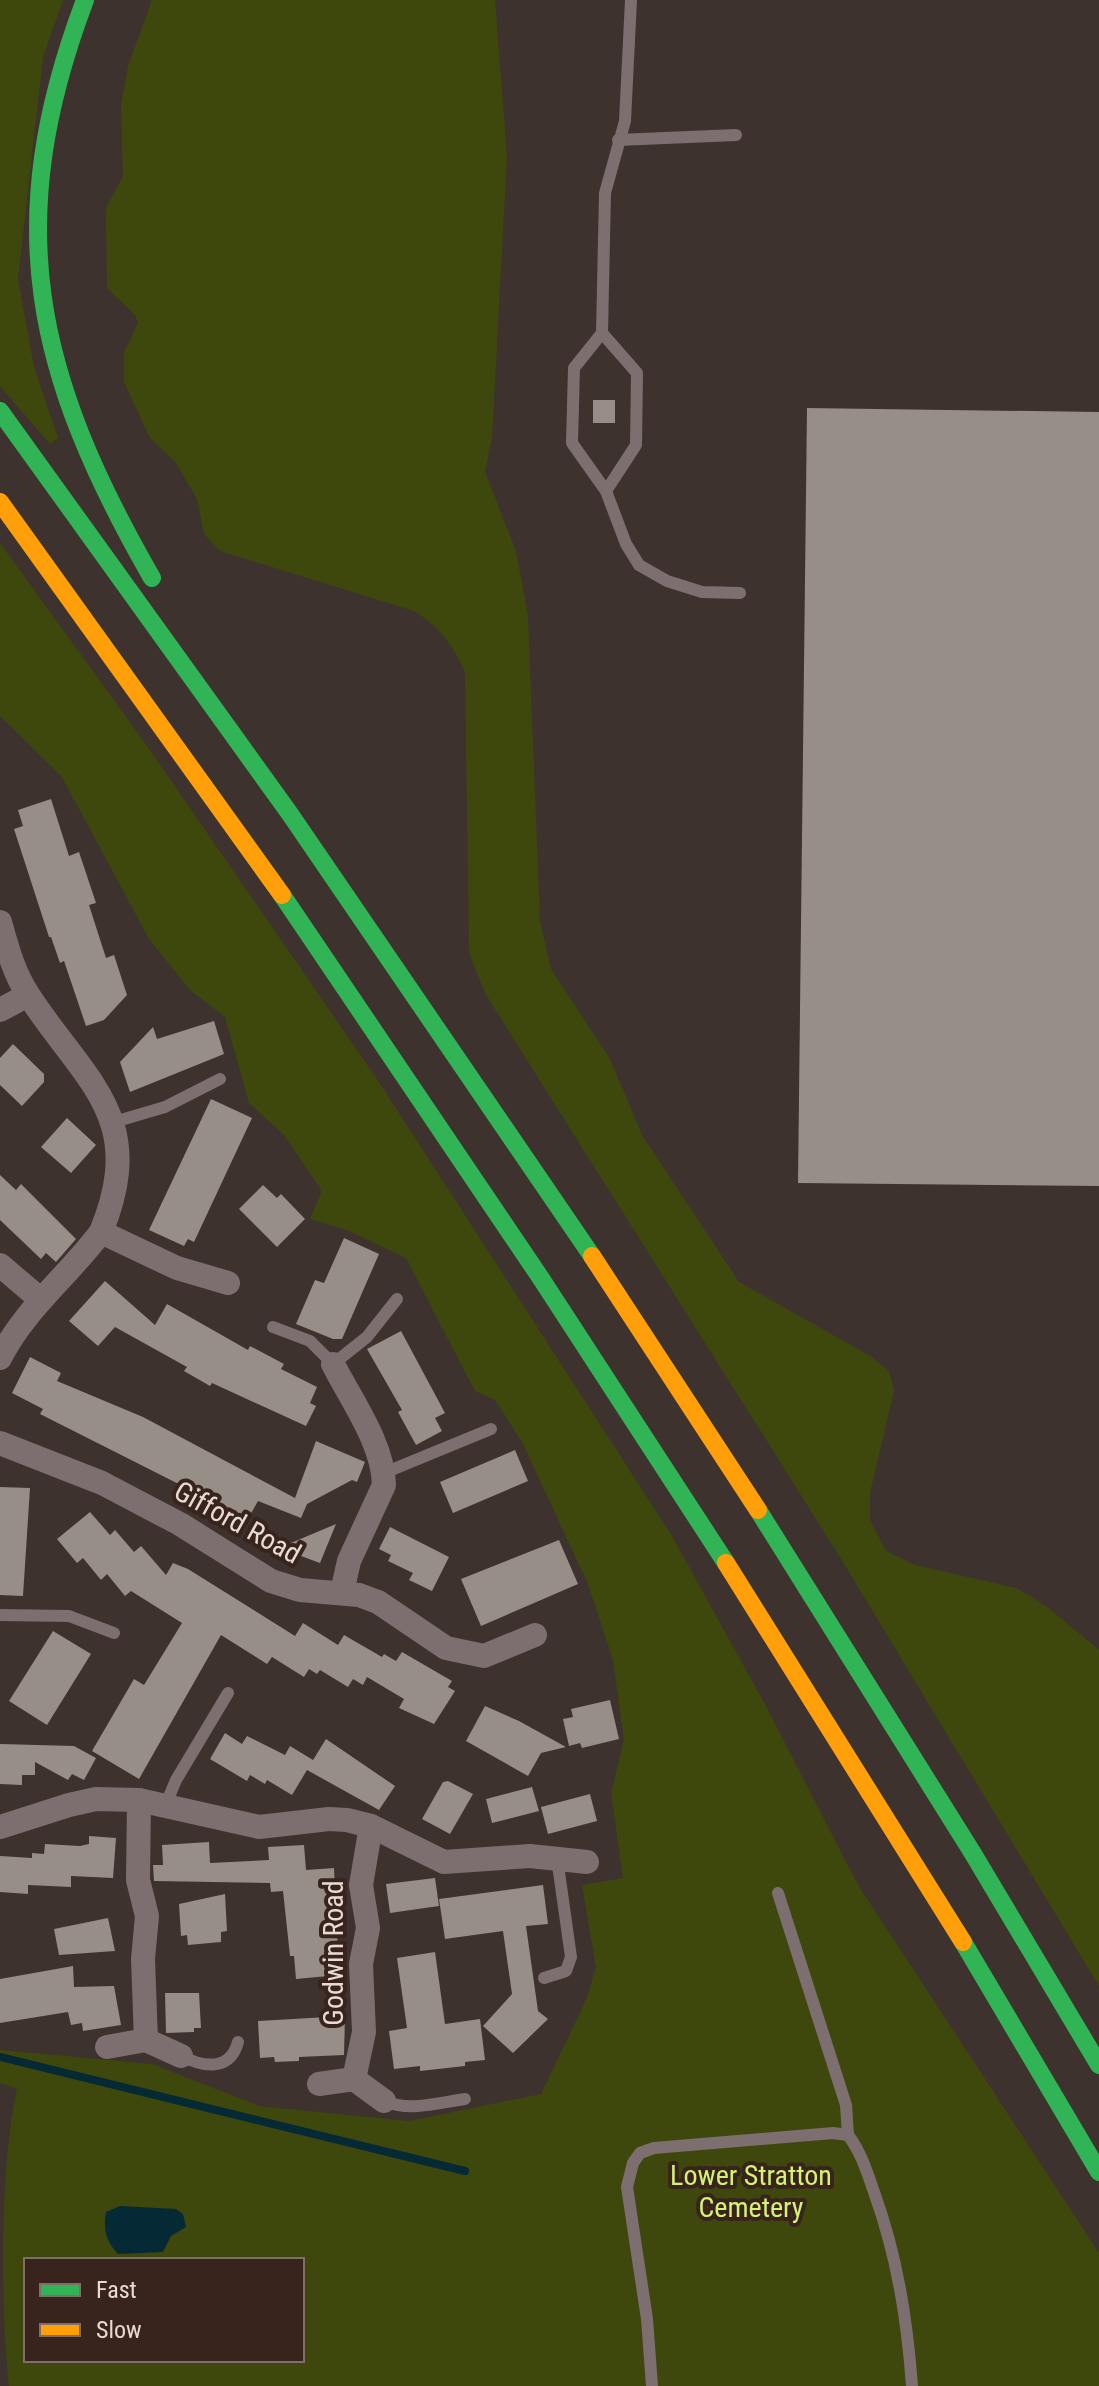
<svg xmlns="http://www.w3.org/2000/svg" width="1099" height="2386" font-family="'Roboto Condensed',sans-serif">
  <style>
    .green { fill: #3e480d; fill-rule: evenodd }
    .water { fill: #052935 }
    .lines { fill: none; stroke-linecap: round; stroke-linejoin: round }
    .stream { stroke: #052935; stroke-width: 8 }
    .building { fill: #978e88 }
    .lane { stroke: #7d6e70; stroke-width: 12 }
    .street { stroke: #7d6e70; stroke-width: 24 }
    .fast { stroke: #30b455; stroke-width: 18 }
    .slow { stroke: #ff9f0a; stroke-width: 18 }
    .labels { text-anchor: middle; stroke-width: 8; stroke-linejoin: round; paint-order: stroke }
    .street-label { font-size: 28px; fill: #e8dbd5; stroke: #39241d }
    .park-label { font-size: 28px; fill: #d4f273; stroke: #39241d }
  </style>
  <rect width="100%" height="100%" fill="#3d322d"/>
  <g class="green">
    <path d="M0,0H63L43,57L18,279L34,367L58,438L50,444L0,386Z"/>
    <path d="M152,0H495L507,156L492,438L485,472L516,551L528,616L540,921L551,969L610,1059L642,1135L739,1282L872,1357L889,1371L894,1391L870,1493V1520L886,1551L915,1565L1016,1588L1046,1606L1099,1650V1986L843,1562L486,995L469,953L465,672C452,644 440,627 414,611L220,551L204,534L197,499L176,463L150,438L124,382V353L138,323L135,315L107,288L106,214L107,206L123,176L121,106L128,66Z"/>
    <path d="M0,543L150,750L379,1082L672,1536L766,1706L858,1885L1099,2253V2386H9C0,2301 0,2167 17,2089L0,2083V2050L152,2064L259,2106L409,2121L541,2094L587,1998L596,1967L582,1885L623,1878L611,1793L624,1740L613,1660L588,1584L522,1442L495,1400L475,1391L406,1258L347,1230L310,1219L322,1191L284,1135L249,1103L225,1017L190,990L149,939L62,777L0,716ZM26,2260H302V2360H26Z"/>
  </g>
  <path class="water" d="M120,2206L176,2209L183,2214L186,2227L171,2236L163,2252L118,2254C106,2241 103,2230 106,2212Z"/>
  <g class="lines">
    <path class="stream" d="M0,2057L465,2171"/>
  </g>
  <g class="building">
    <rect x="593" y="400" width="22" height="23"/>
    <path d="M807,408L1099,412V1186L798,1183Z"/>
    <path d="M51,799L69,856L79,852L96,903L89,905L106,958L114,955L127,995L104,1020L86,1026L64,961L60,963L51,937H49L14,829L23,826L18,810Z"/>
    <path d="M214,1021L224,1054L130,1092L120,1062L153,1027L157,1039Z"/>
    <path d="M13,1044L44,1074V1082L22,1106L0,1085V1058Z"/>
    <path d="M211,1099L252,1118L194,1242L188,1239L184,1246L149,1230Z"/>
    <path d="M67,1118L96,1145L71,1173L41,1147Z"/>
    <path d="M0,1175L16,1190L21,1184L76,1239L56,1262L46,1253L41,1259L0,1220Z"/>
    <path d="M263,1185L277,1198L281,1194L305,1219L277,1247L239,1209Z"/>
    <path d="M344,1238L379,1254L342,1339H333L296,1324L315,1280L324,1283Z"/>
    <path d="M105,1281L155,1325L167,1304L248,1350L250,1346L284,1364L281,1369L317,1387L310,1403L316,1406L306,1426L212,1383L210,1386L184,1371L187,1367L115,1327L98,1346L69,1321Z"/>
    <path d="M401,1331L445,1413L435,1418L442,1431L416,1445L398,1412L402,1410L367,1349Z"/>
    <path d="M30,1357L61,1373L57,1381L143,1417L295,1498L316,1441L365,1462L357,1482L352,1480L307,1504L301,1518L258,1501L248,1519L40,1414L43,1409L12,1393Z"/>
    <path d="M515,1450L528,1481L453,1513L440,1482Z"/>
    <path d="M0,1487L30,1488L23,1596L0,1595Z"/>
    <path d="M90,1512L110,1535L115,1530L134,1552L141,1546L166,1575L173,1563L188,1569L295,1636L303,1623L338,1645L344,1635L382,1657L384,1654L396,1661L402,1652L452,1681L448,1687L455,1691L434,1724L399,1708L404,1699L367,1677L363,1685L353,1679L348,1687L320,1670L317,1674L309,1669L304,1677L272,1657L267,1664L221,1635L139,1779L92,1751L134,1679L144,1685L182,1623L131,1591L125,1596L107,1574L101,1580L83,1558L77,1563L57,1539Z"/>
    <path d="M336,1524L320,1563L279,1548Z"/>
    <path d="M390,1527L449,1557L432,1591L409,1580L413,1573L388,1561L391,1555L379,1549Z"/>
    <path d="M559,1540L578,1584L481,1626L461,1579Z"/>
    <path d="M53,1631L91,1654L47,1725L9,1701Z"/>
    <path d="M610,1700L619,1739L582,1748L580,1743L569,1746L563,1719L573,1717L571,1709Z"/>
    <path d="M485,1706L519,1721L566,1747L541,1753L528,1776L466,1741Z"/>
    <path d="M225,1733L242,1744L247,1736L285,1755L290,1746L313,1760L326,1739L395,1786L379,1810L307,1770L292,1795L267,1780L265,1784L250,1775L247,1781L210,1759Z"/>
    <path d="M0,1744L74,1746L96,1758L84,1780L72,1774L68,1780L35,1762V1775H22V1785L0,1784Z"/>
    <path d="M448,1781L473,1794L450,1834L422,1819L443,1782Z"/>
    <path d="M532,1787L539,1811L492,1823L486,1799Z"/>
    <path d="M590,1794L597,1821L548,1834L541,1807Z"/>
    <path d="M89,1836L116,1838L113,1878L71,1876V1887L28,1885V1894L0,1892V1856L32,1858V1853L44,1854L45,1844L80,1846L89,1844Z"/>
    <path d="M209,1842L210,1863L269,1860L268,1847L304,1845L306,1870L334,1868L339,1975L296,1979L294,1956H290L283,1891L271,1892L270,1883L154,1881L153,1865H163L162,1845Z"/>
    <path d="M435,1878L439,1906L390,1913L386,1884Z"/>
    <path d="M543,1885L548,1924L526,1926L538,2011L548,2019L513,2053L483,2026L512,1994L503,1931L445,1939L439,1899Z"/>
    <path d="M225,1894L227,1931L221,1932V1942L188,1945L187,1935L181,1936L179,1904Z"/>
    <path d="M108,1918L115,1951L59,1955L54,1929Z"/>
    <path d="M435,1952L445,2024L480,2019L485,2060L465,2062V2066L420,2071V2066L394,2069L389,2031L407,2028L397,1958Z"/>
    <path d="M73,1966L74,1987L114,1986L121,2025L83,2031L82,2023L71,2025L68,2012L0,2023V1979Z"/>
    <path d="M165,1993H199L201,2028H194V2032L166,2033Z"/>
    <path d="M345,2016L344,2055L299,2057V2061L275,2062L274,2057L260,2058L258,2021Z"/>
  </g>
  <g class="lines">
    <g class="lane">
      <path d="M631,0L625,121L605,193L602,333L574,368L572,443L606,491L626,544L639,565L667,581L702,592L740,593"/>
      <path d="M618,140L736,135"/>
      <path d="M602,333L637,373L636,445L606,491"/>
      <path d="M114,1122L165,1107L220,1079"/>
      <path d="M273,1327L310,1341L333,1364L367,1337L397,1299"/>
      <path d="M384,1473L491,1429"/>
      <path d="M0,1615L69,1616L114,1633"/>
      <path d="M166,1804L176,1780L228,1693"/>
      <path d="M778,1893L846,2105L848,2135"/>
      <path d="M544,1978L566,1971L571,1957L557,1858"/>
      <path d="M181,2056C203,2067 230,2072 238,2042"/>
      <path d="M384,2101C409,2112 438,2103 465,2099"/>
      <path d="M652,2386L647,2319L627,2187L633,2163L640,2153L654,2148L833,2133L848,2135C861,2152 867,2172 874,2192C897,2256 907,2318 912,2386"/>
    </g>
    <g class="street">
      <path d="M0,922C7,947 14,974 29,996C86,1083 148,1117 101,1232"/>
      <path d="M0,1010L28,995"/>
      <path d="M0,1265L40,1299"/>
      <path d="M0,1358C25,1309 68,1276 101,1232L177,1268L228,1283"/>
      <path d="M333,1364C351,1400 383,1443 384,1485L349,1561L342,1592"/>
      <path d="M0,1443L102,1483L180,1524L271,1581L300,1590L359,1595L378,1602L446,1648L484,1656L535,1635"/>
      <path d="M139,1800L138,1880L147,1916L143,1959L146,2040L181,2056"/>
      <path d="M0,1827L69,1805L96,1799L139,1800L259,1827L329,1819L347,1820L371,1826L444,1862L530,1856L587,1862"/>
      <path d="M107,2047L146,2040"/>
      <path d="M354,2079L384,2101"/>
      <path d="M319,2084L354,2079L364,2032L361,1964L368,1928L361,1885L371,1826"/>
    </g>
    <g class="fast">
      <path d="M85,0C0,225 35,374 152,578"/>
      <path d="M0,411L290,814L592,1256"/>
      <path d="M282,895L540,1277L726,1563"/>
      <path d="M758,1510L972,1852L1099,2065"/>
      <path d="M963,1942L1099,2172"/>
    </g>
    <g class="slow">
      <path d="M0,502L282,895"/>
      <path d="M592,1256L758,1510"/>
      <path d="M726,1563L963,1942"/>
    </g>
  </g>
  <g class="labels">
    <g class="street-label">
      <text transform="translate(238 1522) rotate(29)" y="10">Gifford Road</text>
      <text transform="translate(333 1953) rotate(-90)" y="10">Godwin Road</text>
    </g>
    <g class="park-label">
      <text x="751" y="2185">Lower Stratton<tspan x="751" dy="32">Cemetery</tspan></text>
    </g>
  </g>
  <rect x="24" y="2258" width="280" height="104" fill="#39241d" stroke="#7f6d67" stroke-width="2"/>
  <rect x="40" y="2284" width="40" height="12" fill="#30b455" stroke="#7f6d67" stroke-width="2"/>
  <text x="96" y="2298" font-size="24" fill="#e8dbd5">Fast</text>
  <rect x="40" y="2324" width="40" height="12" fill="#ff9f0a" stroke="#7f6d67" stroke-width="2"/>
  <text x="96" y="2338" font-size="24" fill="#e8dbd5">Slow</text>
</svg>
